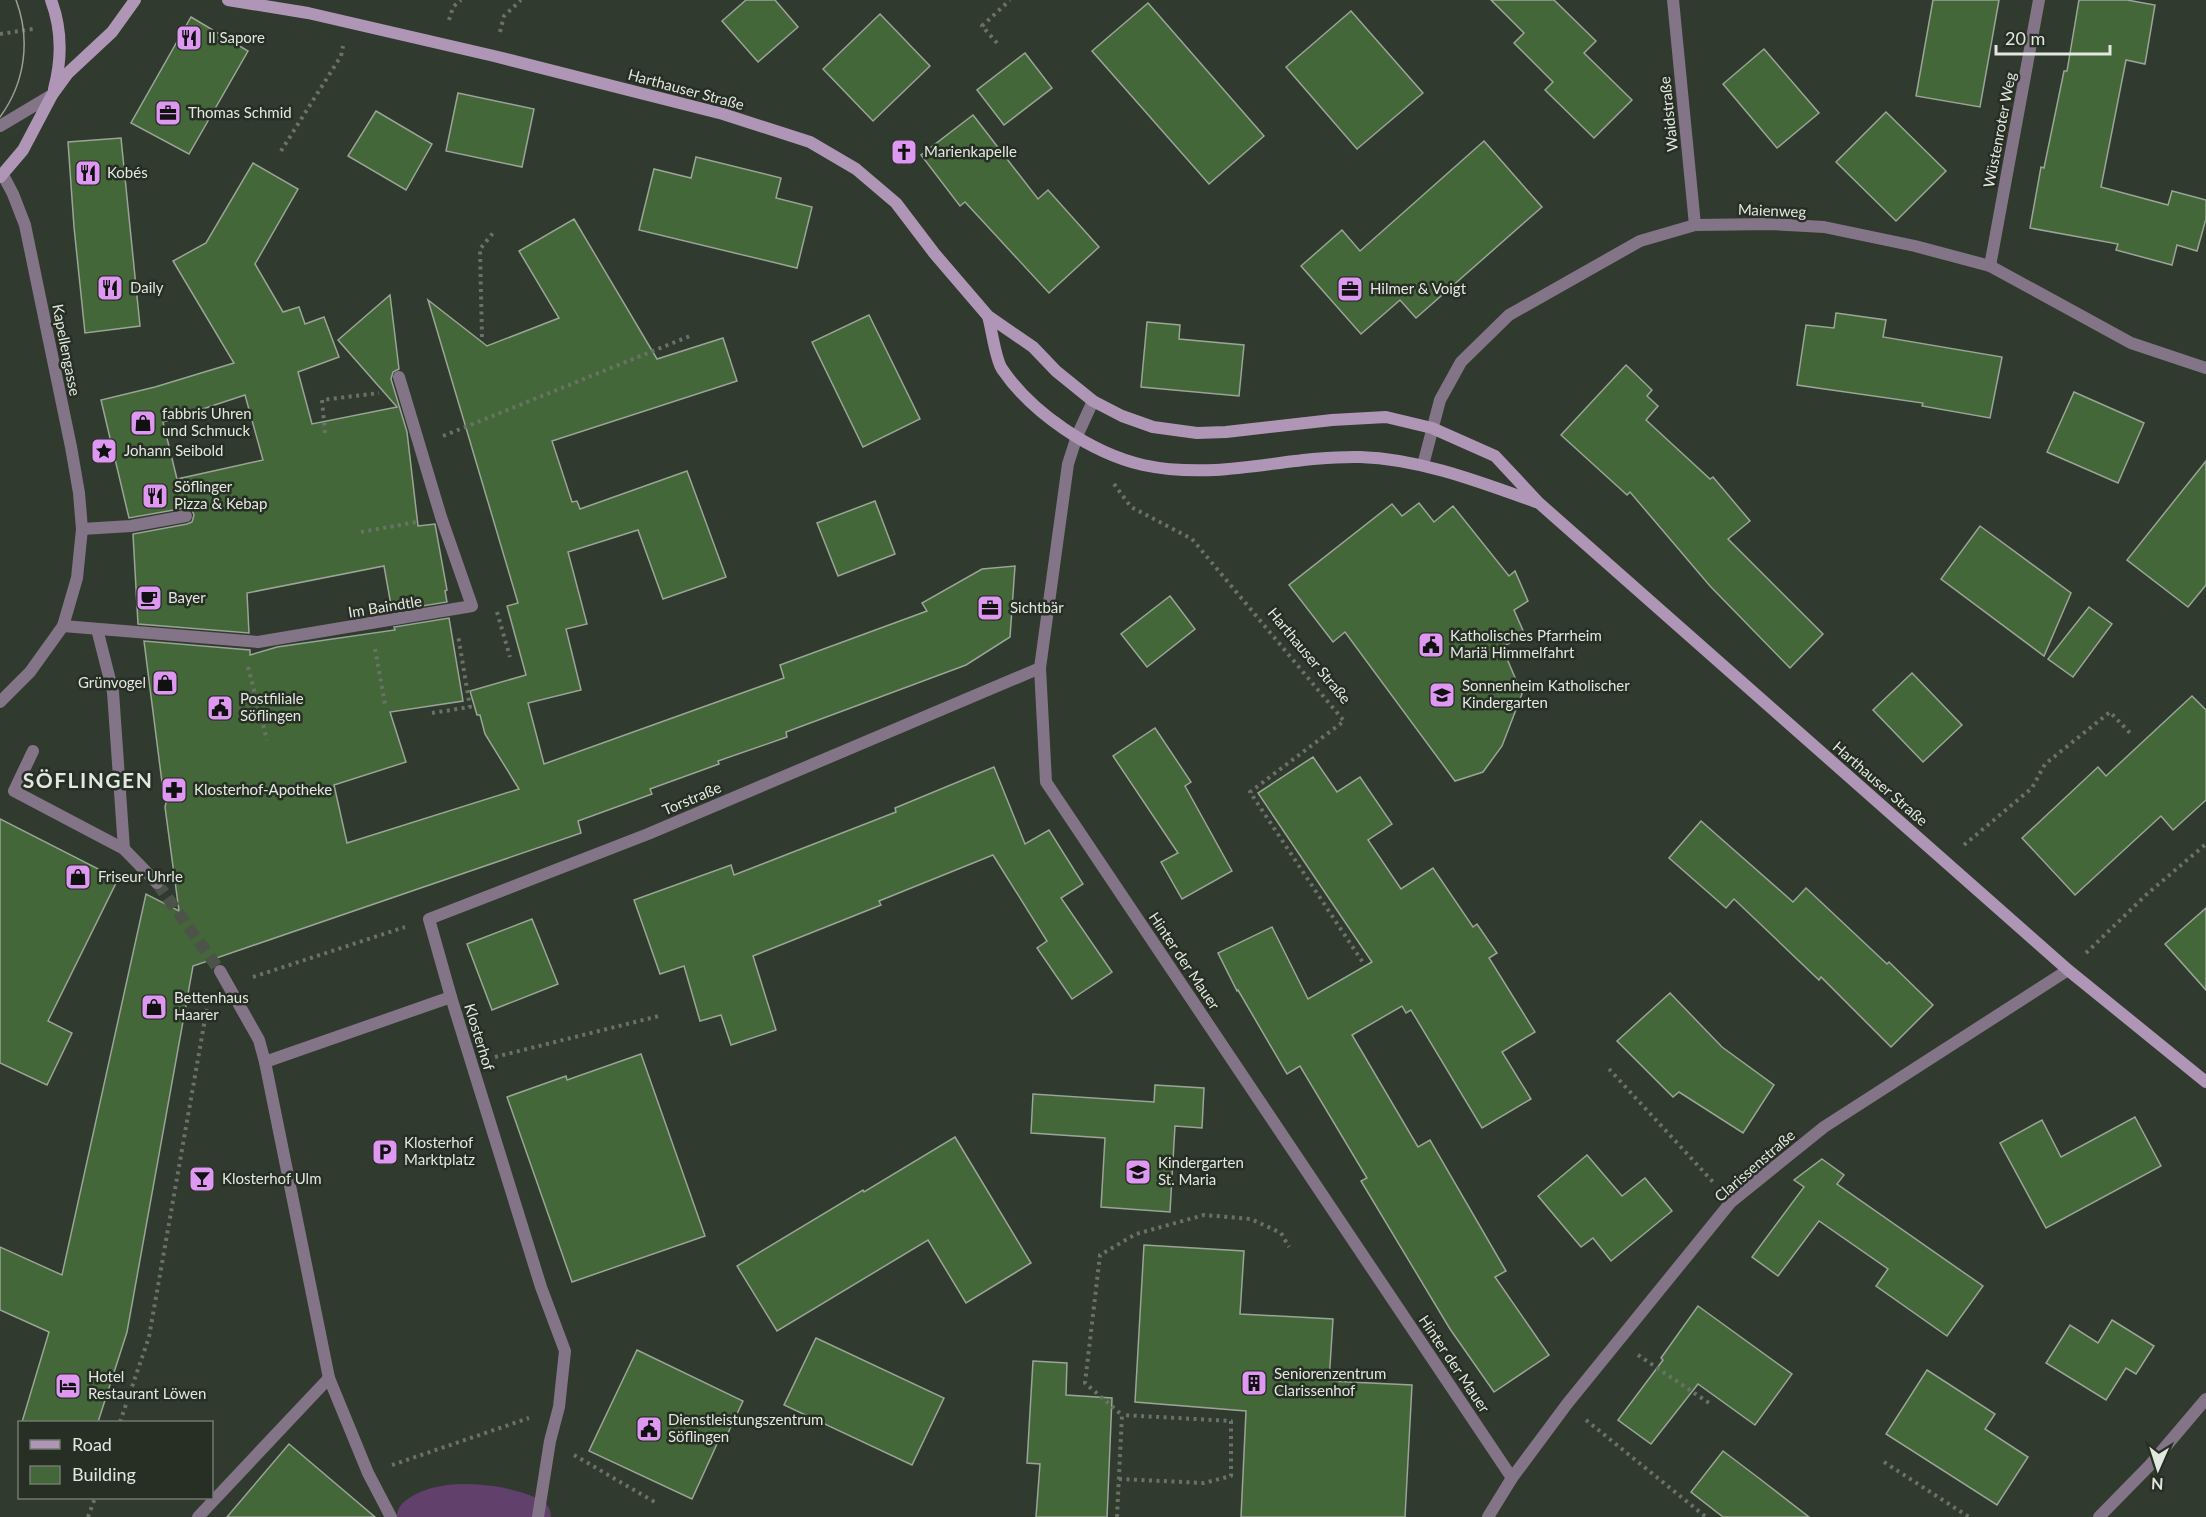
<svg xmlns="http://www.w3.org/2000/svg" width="2206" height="1517" font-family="Lato,sans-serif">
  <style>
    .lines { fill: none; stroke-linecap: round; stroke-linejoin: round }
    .canal { stroke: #62406c; stroke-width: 40 }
    .building { fill: #44673a; stroke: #9aa497; stroke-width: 1.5; fill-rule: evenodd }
    .street-tunnel { stroke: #4c5449; stroke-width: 12; stroke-dasharray: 12 6; stroke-linecap: butt }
    .path { stroke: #6a7268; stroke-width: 4; stroke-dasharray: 3 4.5; stroke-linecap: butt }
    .lane { stroke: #847488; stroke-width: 12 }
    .street { stroke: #847488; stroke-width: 12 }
    .secondary { stroke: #af96b6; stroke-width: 12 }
    .tram { stroke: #999f96; stroke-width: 1.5 }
    .labels { text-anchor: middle; stroke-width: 5; stroke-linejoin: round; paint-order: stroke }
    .poi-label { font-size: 15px; fill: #e2e7e0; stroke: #272f24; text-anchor: start }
    .street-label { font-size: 15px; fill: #e2e7e0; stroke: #272f24 }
    .district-label { font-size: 21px; font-weight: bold; letter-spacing: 1.5px; fill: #e2e7e0; stroke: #272f24 }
  </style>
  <rect width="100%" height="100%" fill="#313a2e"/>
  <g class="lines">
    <path class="canal" d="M417,1517C444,1496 501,1504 531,1517"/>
  </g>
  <g class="building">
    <path d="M746,0H775L798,27L758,62L722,21Z"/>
    <path d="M1491,0H1554L1596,41L1584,53L1632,100L1594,138L1545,90L1553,82L1514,43L1524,33Z"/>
    <path d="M1933,0H1999L1980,107L1916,96Z"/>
    <path d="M2079,0H2127L2155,5L2145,64L2126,60L2101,187L2168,205L2172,191L2206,200V219L2197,251L2177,245L2172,265L2116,250L2118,244L2030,228L2041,167L2044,168L2064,71H2067Z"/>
    <path d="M1148,3L1264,136L1209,184L1092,51Z"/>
    <path d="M1351,11L1423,93L1357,149L1286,67Z"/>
    <path d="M880,14L930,66L873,121L823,69Z"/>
    <path d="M191,17L248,51L189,154L131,123Z"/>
    <path d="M1764,49L1819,113L1777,148L1723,84Z"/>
    <path d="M1025,53L1052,88L1004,125L977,90Z"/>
    <path d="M458,93L534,109L522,167L446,151Z"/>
    <path d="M376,111L432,144L406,190L348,156Z"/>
    <path d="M1886,112L1946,171L1896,221L1836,162Z"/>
    <path d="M973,115L1038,199L1048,190L1099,247L1049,293L965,202L960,206L921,155Z"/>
    <path d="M121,138L140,326L85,333L74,227L68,142Z"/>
    <path d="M1484,141L1542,207L1416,318L1400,300L1361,334L1301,266L1342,230L1360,251Z"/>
    <path d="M696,157L781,178L776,198L812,207L797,268L639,230L654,169L691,178Z"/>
    <path d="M253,163L298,189L255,264L283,312L299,307L305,324L324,317L339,357L298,372L312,424L397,407L338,340L390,295L399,369L393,372L391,379L407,432L418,526L435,524L447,590L445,591L447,602L392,611L384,566L247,593L249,633L138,624L133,534L187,524L192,522L194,515L192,510L185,508L129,518L101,400L155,387L234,363L173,261L206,243ZM245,395L263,460L177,479L163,422Z"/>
    <path d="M574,219L657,359L723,338L737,381L552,441L572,502L577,501L580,509L687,471L726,577L663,599L638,530L568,552L587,624L566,629L581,690L528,703L544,764L784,678L780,665L927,611L922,603L982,569L1015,566L1010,637L966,665L786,732L787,737L718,761L719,764L650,789L652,794L578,821L581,833L193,966L127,1332L98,1422H22L49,1332L0,1310V1247L62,1275L146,894L179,911L165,807L167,799L164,798L144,641L250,650V655L277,647L395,630L394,627L449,618L463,701L390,712L406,762L334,785L347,843L519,789L485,734L480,715H477L470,691L526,675L507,606L518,603L428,300L487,346L559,318L519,251Z"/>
    <path d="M1836,313L1886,320L1883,337L2002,357L1990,418L1922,406L1923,403L1797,385L1806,325L1834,328Z"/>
    <path d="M869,315L920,419L863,447L812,342Z"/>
    <path d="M1147,322L1180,325L1179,339L1244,345L1239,396L1141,387Z"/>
    <path d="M1626,365L1652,390L1647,396L1658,406L1646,420L1710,479L1713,477L1750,521L1728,539L1823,634L1790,668L1710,586L1630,492L1627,495L1561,435Z"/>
    <path d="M2074,392L2144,423L2118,483L2047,452Z"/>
    <path d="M2206,461V585L2188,607L2127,560Z"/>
    <path d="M875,501L895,554L838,576L817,523Z"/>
    <path d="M1419,503L1434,522L1453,506L1509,576L1515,571L1528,601L1514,610L1525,635L1502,647L1522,694L1502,746L1483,772L1455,781L1345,632L1333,642L1289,585L1392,504L1402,516Z"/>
    <path d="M1980,526L2071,593L2044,656L1941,579Z"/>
    <path d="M1170,596L1195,629L1147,667L1121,634Z"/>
    <path d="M2089,607L2112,624L2073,677L2048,659Z"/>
    <path d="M1912,673L1962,725L1923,762L1873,710Z"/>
    <path d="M2192,696L2206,710V800L2173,830L2161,816L2075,895L2022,838L2098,767L2106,776Z"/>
    <path d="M1155,728L1191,782L1185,786L1232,871L1182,899L1161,862L1178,853L1113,756Z"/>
    <path d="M1313,757L1337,792L1360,777L1392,824L1368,840L1401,889L1433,868L1473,927L1477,924L1497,953L1489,958L1535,1032L1502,1052L1531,1099L1482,1128L1411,1010L1406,1013L1402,1006L1352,1035L1418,1147L1430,1140L1506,1271L1495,1277L1549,1355L1494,1392L1450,1329L1361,1181L1367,1178L1300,1066L1287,1074L1238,990L1237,991L1218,953L1272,927L1308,999L1372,962L1258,793Z"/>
    <path d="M994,767L1025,844L1049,830L1083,884L1061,898L1112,972L1072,999L1037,948L1047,941L993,855L879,901L881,905L753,956L776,1030L731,1045L721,1015L700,1021L684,966L660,974L634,900L731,865L734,875L896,812L895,808Z"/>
    <path d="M0,819L118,879L48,1021L72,1033L47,1085L0,1063Z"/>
    <path d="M1701,821L1793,902L1806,888L1887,964L1889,962L1933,1005L1891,1047L1821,977L1819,980L1734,899L1726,908L1669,858Z"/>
    <path d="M2206,908V990L2165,944Z"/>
    <path d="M532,919L558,984L492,1010L467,944Z"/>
    <path d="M1670,993L1722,1047L1774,1085L1743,1133L1679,1092L1673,1097L1617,1041Z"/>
    <path d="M641,1054L705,1236L572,1282L507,1097L566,1076L567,1080Z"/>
    <path d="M1155,1085L1204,1088L1202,1128L1175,1126L1170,1212L1101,1207L1105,1138L1031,1133L1033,1094L1154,1102Z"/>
    <path d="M2135,1117L2161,1166L2046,1228L2000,1143L2042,1120L2061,1157Z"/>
    <path d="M955,1137L1031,1263L966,1303L928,1240L777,1331L737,1266L863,1190L864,1192Z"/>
    <path d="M1587,1155L1622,1196L1645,1178L1672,1211L1611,1261L1593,1238L1581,1247L1538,1196Z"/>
    <path d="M1822,1159L1844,1175L1837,1184L1983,1286L1947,1336L1876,1286L1888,1269L1819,1221L1778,1276L1752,1257L1804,1187L1794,1180Z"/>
    <path d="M1144,1245L1244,1251L1240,1314L1333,1319L1329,1381L1412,1385L1405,1517H1241L1246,1411L1135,1402Z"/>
    <path d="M1698,1306L1792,1374L1755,1425L1698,1384L1651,1444L1618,1420L1663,1360L1661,1358Z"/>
    <path d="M2112,1320L2154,1346L2136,1374L2126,1368L2106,1400L2046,1363L2070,1325L2098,1343Z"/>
    <path d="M816,1338L944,1398L912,1465L784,1405Z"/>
    <path d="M637,1350L743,1401L727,1435L722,1433L692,1499L589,1451Z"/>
    <path d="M1033,1361L1067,1363L1066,1395L1112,1398L1107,1517H1036L1040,1464L1027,1463Z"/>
    <path d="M1927,1370L1995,1414L1985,1429L2028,1457L1997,1505L1886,1434Z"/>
    <path d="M289,1444L375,1517H227Z"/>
    <path d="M1723,1451L1760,1479L1809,1517H1723L1691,1492Z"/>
  </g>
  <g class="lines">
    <path class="street-tunnel" d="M157,883L220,971"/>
    <g class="path">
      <path d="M449,20L453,7L461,0"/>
      <path d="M500,32L504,16L521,0"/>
      <path d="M0,34L33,29"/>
      <path d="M997,43L982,26L1010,0"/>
      <path d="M281,151L341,56L343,46"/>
      <path d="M482,337L480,249L493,233"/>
      <path d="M325,433L322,400L379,393"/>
      <path d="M443,436L690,336"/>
      <path d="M1114,484L1131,507L1192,539L1344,721L1250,792L1364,964"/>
      <path d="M361,532L417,522"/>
      <path d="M497,612L510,657"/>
      <path d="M375,649L385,704"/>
      <path d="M248,667L267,740"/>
      <path d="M432,713L470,707L458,635"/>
      <path d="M1964,845L2032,788L2045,764L2110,712L2130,733"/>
      <path d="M2086,953L2147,894L2206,844"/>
      <path d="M253,977L405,927"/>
      <path d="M495,1057L659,1016"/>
      <path d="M1609,1069L1714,1183"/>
      <path d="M1638,1355L1712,1405"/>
      <path d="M1586,1420L1706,1517"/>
      <path d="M120,1422L149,1337L208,1002"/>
      <path d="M574,1455L658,1504"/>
      <path d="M1884,1462L1969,1517"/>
      <path d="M392,1465L529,1418"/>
      <path d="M1119,1479L1204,1483L1231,1476V1421L1122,1415"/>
      <path d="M88,1517L95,1498"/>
      <path d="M1117,1517L1122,1415L1085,1383L1100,1255L1136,1234L1204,1215L1251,1219L1281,1233L1289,1247"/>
    </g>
    <g class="lane">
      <path d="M0,126L52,95"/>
      <path d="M82,529L131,526L186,516"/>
      <path d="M63,626L258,642L472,606L441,517L399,377"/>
    </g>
    <g class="street">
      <path d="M1673,0L1695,225"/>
      <path d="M1990,266L2039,0"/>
      <path d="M1093,401L1077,436L1068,464L1040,668L1046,782L1512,1478"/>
      <path d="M1423,465L1440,400L1461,362L1509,315L1640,241L1695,225L1771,224L1824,227L1915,246L1990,266L2131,343L2206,368"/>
      <path d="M97,629L113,692L124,849"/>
      <path d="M0,702L30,672L63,626L77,578L82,529L79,493L71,447L25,225L13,194L3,175"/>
      <path d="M33,751L14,791L124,849L157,883"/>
      <path d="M220,971L259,1040L265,1062"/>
      <path d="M451,997L429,919L648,834L1040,668"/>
      <path d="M198,1517L329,1378"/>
      <path d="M391,1517L368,1473L329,1378L265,1062L451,997L541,1287L565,1351L559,1407L550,1441L538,1517"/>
      <path d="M1488,1517L1512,1478L1567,1404L1731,1202L1824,1127L2068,970"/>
      <path d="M2099,1517L2150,1465L2206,1399"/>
    </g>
    <g class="secondary">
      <path d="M51,0C62,29 62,59 54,89"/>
      <path d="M228,0L308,13L494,56L723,114L810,142L856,169L896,203L934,253L988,316L1033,347L1056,371L1093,401L1122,416L1153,427L1197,433L1226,432L1332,420L1386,417L1432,428L1495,456L1539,503L2068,970L2206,1082"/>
      <path d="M0,177L23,150L52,95L68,73L112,32L135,0"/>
      <path d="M988,316C992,330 995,358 1002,369C1032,413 1091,453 1143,465C1166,470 1191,471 1215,470C1263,467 1312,456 1360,457C1421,459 1480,482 1536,502"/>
    </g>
    <path class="tram" d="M0,117C25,83 31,40 16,0"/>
  </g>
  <defs>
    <g id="restaurant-square" transform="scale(1.35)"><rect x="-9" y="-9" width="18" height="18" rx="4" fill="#de98f2" stroke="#272f24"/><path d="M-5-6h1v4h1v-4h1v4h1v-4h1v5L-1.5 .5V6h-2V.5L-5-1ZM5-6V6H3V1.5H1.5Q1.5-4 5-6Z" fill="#111"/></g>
    <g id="office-square" transform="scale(1.35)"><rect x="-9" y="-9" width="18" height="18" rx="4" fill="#de98f2" stroke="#272f24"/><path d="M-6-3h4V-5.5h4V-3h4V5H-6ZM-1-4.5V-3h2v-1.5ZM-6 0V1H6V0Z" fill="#111"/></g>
    <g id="church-square" transform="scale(1.35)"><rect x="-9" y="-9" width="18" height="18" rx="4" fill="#de98f2" stroke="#272f24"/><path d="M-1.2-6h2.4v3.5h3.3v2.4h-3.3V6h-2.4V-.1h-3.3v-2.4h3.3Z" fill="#111"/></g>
    <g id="shop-square" transform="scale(1.35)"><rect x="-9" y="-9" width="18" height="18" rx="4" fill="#de98f2" stroke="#272f24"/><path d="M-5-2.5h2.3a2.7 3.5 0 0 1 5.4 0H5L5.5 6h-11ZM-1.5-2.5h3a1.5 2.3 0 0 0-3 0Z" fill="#111"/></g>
    <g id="sight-square" transform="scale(1.35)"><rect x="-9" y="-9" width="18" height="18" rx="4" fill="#de98f2" stroke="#272f24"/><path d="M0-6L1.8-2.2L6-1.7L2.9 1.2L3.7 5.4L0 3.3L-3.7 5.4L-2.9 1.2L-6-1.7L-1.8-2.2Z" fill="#111"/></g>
    <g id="cafe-square" transform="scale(1.35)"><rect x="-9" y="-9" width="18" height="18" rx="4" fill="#de98f2" stroke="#272f24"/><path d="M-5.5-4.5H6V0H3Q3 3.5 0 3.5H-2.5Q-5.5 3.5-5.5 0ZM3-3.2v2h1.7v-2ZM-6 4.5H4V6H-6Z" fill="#111"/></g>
    <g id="civic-square" transform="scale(1.35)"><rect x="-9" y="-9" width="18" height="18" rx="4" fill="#de98f2" stroke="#272f24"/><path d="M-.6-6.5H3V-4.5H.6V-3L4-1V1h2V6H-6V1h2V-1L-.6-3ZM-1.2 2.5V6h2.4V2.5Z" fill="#111"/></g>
    <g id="school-square" transform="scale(1.35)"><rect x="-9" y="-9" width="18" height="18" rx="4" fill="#de98f2" stroke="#272f24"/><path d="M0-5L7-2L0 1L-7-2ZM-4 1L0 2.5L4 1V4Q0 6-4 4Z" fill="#111"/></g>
    <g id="pharmacy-square" transform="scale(1.35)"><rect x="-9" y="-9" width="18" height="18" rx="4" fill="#de98f2" stroke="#272f24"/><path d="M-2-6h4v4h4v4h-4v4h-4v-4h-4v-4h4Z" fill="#111"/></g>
    <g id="parking-square" transform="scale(1.35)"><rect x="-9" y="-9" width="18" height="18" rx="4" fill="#de98f2" stroke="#272f24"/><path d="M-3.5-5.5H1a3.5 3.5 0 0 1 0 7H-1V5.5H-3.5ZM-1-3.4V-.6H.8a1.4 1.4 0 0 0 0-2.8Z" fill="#111"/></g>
    <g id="bar-square" transform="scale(1.35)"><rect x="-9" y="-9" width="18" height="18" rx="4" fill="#de98f2" stroke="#272f24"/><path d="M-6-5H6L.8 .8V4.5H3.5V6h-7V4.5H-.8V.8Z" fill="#111"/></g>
    <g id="building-square" transform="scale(1.35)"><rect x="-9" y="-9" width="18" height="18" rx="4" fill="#de98f2" stroke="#272f24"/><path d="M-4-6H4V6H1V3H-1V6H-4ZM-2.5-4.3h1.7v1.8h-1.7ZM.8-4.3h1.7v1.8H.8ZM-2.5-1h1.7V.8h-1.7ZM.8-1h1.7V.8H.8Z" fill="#111"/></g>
    <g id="hotel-square" transform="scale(1.35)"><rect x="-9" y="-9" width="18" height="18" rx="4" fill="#de98f2" stroke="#272f24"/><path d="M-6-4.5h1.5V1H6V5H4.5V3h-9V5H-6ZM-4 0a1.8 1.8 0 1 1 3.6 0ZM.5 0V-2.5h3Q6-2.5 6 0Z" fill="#111"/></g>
  </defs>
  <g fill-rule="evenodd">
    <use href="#restaurant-square" x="189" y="38"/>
    <use href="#office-square" x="168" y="113"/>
    <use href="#church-square" x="904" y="152"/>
    <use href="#restaurant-square" x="88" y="173"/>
    <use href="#restaurant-square" x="110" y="288"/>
    <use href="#office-square" x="1350" y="289"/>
    <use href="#shop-square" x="143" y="423"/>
    <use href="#sight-square" x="104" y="451"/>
    <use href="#restaurant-square" x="155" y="496"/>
    <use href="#cafe-square" x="149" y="598"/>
    <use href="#office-square" x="990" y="608"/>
    <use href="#civic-square" x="1431" y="645"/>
    <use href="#shop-square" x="165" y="683"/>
    <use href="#school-square" x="1442" y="695"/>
    <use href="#civic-square" x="220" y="708"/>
    <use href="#pharmacy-square" x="174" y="790"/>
    <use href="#shop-square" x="78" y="877"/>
    <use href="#shop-square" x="154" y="1007"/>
    <use href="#parking-square" x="385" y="1152"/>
    <use href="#school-square" x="1138" y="1172"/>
    <use href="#bar-square" x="202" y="1179"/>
    <use href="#building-square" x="1254" y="1383"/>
    <use href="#hotel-square" x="68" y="1386"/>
    <use href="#civic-square" x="649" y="1429"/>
  </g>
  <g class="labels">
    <g class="poi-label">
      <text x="208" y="43">Il Sapore</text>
      <text x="188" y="118">Thomas Schmid</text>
      <text x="924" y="157">Marienkapelle</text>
      <text x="107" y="178">Kobés</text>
      <text x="130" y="293">Daily</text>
      <text x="1370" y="294">Hilmer &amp; Voigt</text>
      <text x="162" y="419">fabbris Uhren<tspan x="162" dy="17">und Schmuck</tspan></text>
      <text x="124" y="456">Johann Seibold</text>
      <text x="174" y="492">Söflinger<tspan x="174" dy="17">Pizza &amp; Kebap</tspan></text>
      <text x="168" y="603">Bayer</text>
      <text x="1010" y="613">Sichtbär</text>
      <text x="1450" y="641">Katholisches Pfarrheim<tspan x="1450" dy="17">Mariä Himmelfahrt</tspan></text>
      <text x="146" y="688" text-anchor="end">Grünvogel</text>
      <text x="1462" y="691">Sonnenheim Katholischer<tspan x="1462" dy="17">Kindergarten</tspan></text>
      <text x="240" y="704">Postfiliale<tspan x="240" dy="17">Söflingen</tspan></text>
      <text x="194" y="795">Klosterhof-Apotheke</text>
      <text x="98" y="882">Friseur Uhrle</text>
      <text x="174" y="1003">Bettenhaus<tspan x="174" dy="17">Haarer</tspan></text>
      <text x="404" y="1148">Klosterhof<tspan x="404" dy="17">Marktplatz</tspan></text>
      <text x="1158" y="1168">Kindergarten<tspan x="1158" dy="17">St. Maria</tspan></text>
      <text x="222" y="1184">Klosterhof Ulm</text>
      <text x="1274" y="1379">Seniorenzentrum<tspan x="1274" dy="17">Clarissenhof</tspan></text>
      <text x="88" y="1382">Hotel<tspan x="88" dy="17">Restaurant Löwen</tspan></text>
      <text x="668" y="1425">Dienstleistungszentrum<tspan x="668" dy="17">Söflingen</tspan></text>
    </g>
    <g class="street-label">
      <text transform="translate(686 90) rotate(15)" y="5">Harthauser Straße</text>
      <text transform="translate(1669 114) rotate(-96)" y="5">Waidstraße</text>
      <text transform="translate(2000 130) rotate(-79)" y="5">Wüstenroter Weg</text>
      <text transform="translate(1772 211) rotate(2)" y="5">Maienweg</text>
      <text transform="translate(66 350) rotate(79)" y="5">Kapellengasse</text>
      <text transform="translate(385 607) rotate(-9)" y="5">Im Baindtle</text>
      <text transform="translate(1309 656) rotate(50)" y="5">Harthauser Straße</text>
      <text transform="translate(1880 784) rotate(41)" y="5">Harthauser Straße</text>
      <text transform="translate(692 799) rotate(-23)" y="5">Torstraße</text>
      <text transform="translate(1184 961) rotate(56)" y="5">Hinter der Mauer</text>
      <text transform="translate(479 1037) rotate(73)" y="5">Klosterhof</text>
      <text transform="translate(1755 1166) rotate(-41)" y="5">Clarissenstraße</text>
      <text transform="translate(1454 1364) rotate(56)" y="5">Hinter der Mauer</text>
    </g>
    <g class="district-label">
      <text x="88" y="788">SÖFLINGEN</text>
    </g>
  </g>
  <rect x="18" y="1421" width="195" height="78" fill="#272f24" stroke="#72796f" stroke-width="1.5"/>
  <rect x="30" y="1440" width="30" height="9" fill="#af96b6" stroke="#72796f" stroke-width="1.5"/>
  <text x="72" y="1451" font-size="18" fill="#e2e7e0">Road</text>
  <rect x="30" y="1466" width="30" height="18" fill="#44673a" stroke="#72796f" stroke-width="1.5"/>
  <text x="72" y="1481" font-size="18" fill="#e2e7e0">Building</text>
  <g transform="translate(2158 1469) rotate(183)" stroke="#272f24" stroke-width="4.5" paint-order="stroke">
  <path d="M0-4.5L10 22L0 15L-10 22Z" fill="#e2e7e0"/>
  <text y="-9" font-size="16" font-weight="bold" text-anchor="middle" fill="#e2e7e0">N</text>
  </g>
  <path d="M1996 45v9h114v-9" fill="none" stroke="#e2e7e0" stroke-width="3"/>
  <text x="2005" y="45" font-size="18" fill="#e2e7e0" stroke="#272f24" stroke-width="4.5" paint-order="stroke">20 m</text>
</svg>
